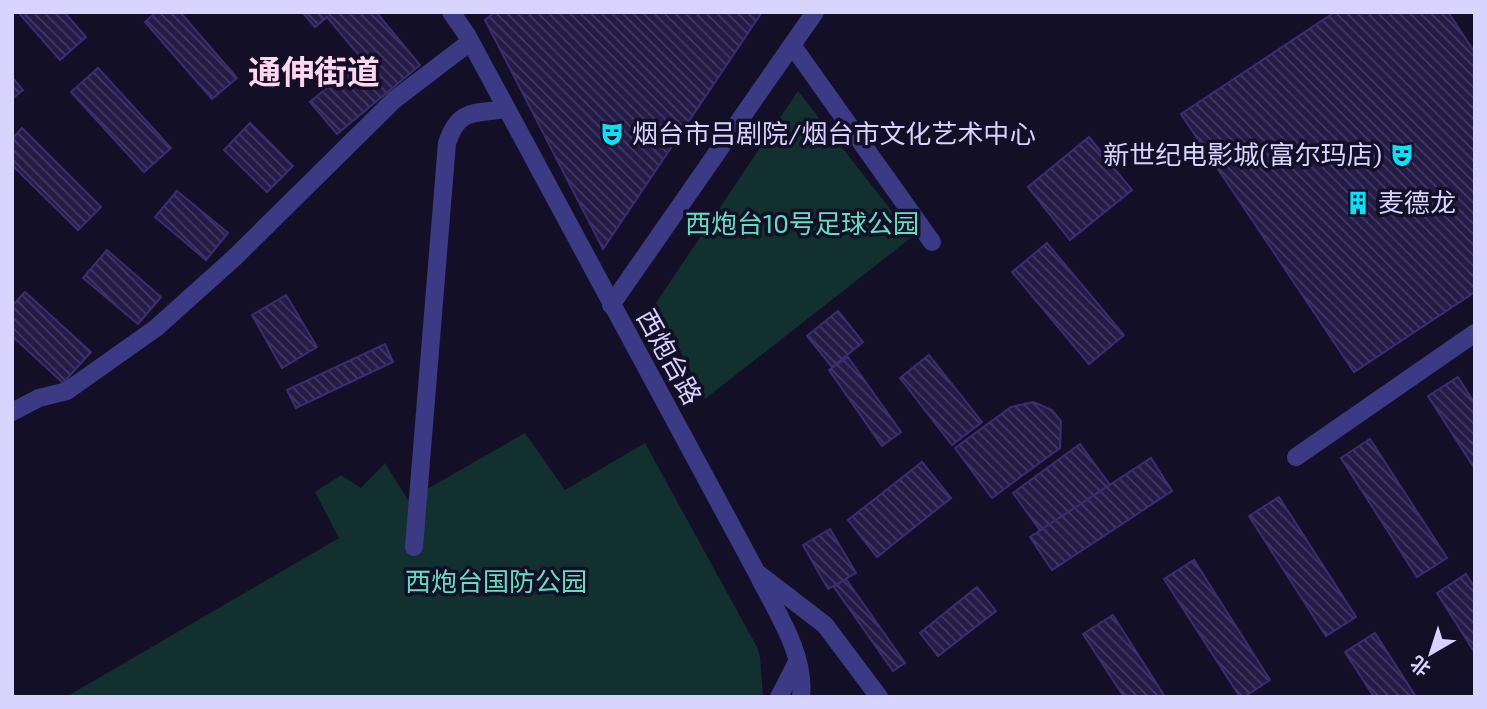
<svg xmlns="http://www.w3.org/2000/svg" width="1487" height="709" font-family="'Exo 2','Noto Sans SC',sans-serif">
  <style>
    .park { fill: #12302f }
    .building { fill: url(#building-back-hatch); stroke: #3b2d73; stroke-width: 2 }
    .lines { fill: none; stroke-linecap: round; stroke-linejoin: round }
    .minor { stroke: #3d3a85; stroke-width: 18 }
    .labels { text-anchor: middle; stroke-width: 7; stroke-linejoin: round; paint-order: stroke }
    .poi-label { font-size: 26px; fill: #d9d4ff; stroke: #130f26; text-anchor: start }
    .park-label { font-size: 26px; fill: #5fe0c0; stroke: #130f26 }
    .street-label { font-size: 26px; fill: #d9d4ff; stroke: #130f26 }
    .district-label { font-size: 33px; font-weight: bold; fill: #ffd6f0; stroke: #130f26 }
  </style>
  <defs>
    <pattern id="building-back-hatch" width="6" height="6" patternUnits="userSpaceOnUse" patternTransform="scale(1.75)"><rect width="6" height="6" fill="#241b47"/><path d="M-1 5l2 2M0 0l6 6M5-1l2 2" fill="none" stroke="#433b63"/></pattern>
  </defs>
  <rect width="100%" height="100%" fill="#130f26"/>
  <g class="park">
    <path d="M798,91L912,237L705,399L656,303Z"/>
    <path d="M525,433L565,490L645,443L757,647L760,657L763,697H66L339,538L315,492L341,475L361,488L385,463L408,500Z"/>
  </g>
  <g class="building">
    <path d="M18,12H64L86,37L60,60Z"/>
    <path d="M156,12H180L237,78L212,99L145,22Z"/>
    <path d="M376,12L420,65L337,134L310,102L362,59L327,17L315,27L303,13Z"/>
    <path d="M495,12H762L603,249L485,20Z"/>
    <path d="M1335,12H1448L1475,53V292L1354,372L1181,114Z"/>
    <path d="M98,68L171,148L144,172L71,92Z"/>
    <path d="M12,77L23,90L12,99Z"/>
    <path d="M250,123L293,166L267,192L224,150Z"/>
    <path d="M22,128L101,207L78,230L12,165V139Z"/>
    <path d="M1089,137L1132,190L1070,240L1028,187Z"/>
    <path d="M177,191L228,233L206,260L155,217Z"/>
    <path d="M1047,243L1124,335L1089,364L1012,272Z"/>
    <path d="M107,250L161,297L138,324L83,278Z"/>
    <path d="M25,292L91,352L63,383L12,336V306Z"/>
    <path d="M286,295L317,347L282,368L252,315Z"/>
    <path d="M838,311L863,342L832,367L807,336Z"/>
    <path d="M385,344L393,362L296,408L287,390Z"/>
    <path d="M929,355L982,422L952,445L900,378Z"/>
    <path d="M848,357L901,432L882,446L829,370Z"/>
    <path d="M1458,377L1475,404V469L1428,396Z"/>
    <path d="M1033,402L1052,410L1061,421L1060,448L992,498L955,448L1011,407Z"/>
    <path d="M1370,439L1447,558L1417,577L1341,458Z"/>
    <path d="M1080,444L1110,485L1042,533L1013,493Z"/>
    <path d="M1151,458L1172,491L1052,570L1030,537Z"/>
    <path d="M922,462L951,498L877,557L848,520Z"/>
    <path d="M1279,497L1356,617L1326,636L1249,516Z"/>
    <path d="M830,529L856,573L828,589L803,545Z"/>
    <path d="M1194,560L1270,680L1244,697H1240L1164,579Z"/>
    <path d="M1466,574L1475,588V653L1437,593Z"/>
    <path d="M846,579L905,663L893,671L834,587Z"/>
    <path d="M977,587L996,611L938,656L920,633Z"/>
    <path d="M1113,615L1165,697H1124L1083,634Z"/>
    <path d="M1375,633L1416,697H1374L1345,652Z"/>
  </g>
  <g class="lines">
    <g class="minor">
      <path d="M451,12L467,35L757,573C775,610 806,654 801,697"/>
      <path d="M792,45L932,242"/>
      <path d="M611,305L815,12"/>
      <path d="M12,412L39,398L67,391L156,328L234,258L394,100L470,42"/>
      <path d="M1296,457L1475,333"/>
      <path d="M414,547L447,143C459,108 473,114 506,109"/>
      <path d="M760,575L825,625L879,697"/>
      <path d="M779,697L797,662"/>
    </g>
  </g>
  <defs>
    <g id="theatre-bare" transform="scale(1.89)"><path d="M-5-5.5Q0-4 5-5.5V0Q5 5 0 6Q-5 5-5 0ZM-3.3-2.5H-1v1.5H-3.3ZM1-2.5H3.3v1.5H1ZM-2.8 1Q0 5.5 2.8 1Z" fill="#00e5ff" stroke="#130f26" stroke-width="2.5" paint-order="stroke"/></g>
    <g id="building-bare" transform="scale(1.89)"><path d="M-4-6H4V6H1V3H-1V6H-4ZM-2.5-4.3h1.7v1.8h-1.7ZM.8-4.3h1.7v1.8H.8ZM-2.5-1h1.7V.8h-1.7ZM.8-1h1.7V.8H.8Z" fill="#00e5ff" stroke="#130f26" stroke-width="2.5" paint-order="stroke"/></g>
  </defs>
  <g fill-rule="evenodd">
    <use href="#theatre-bare" x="612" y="134"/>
    <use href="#theatre-bare" x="1402" y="155"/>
    <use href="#building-bare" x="1358" y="203"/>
  </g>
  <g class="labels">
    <g class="poi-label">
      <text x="632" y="143">烟台市吕剧院/烟台市文化艺术中心</text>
      <text x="1382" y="164" text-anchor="end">新世纪电影城(富尔玛店)</text>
      <text x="1378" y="212">麦德龙</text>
    </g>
    <g class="park-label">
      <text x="802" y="233">西炮台10号足球公园</text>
      <text x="496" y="591">西炮台国防公园</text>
    </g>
    <g class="street-label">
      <text transform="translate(669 357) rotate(61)" y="9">西炮台路</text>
    </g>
    <g class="district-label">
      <text x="314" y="84">通伸街道</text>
    </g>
  </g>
  <rect width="1487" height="709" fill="none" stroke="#d9d4ff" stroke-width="28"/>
  <g transform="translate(1431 653) rotate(219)" stroke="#130f26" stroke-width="5" paint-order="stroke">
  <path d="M0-5L12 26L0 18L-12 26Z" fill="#d9d4ff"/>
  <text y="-10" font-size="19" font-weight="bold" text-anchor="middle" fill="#d9d4ff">北</text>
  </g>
</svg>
